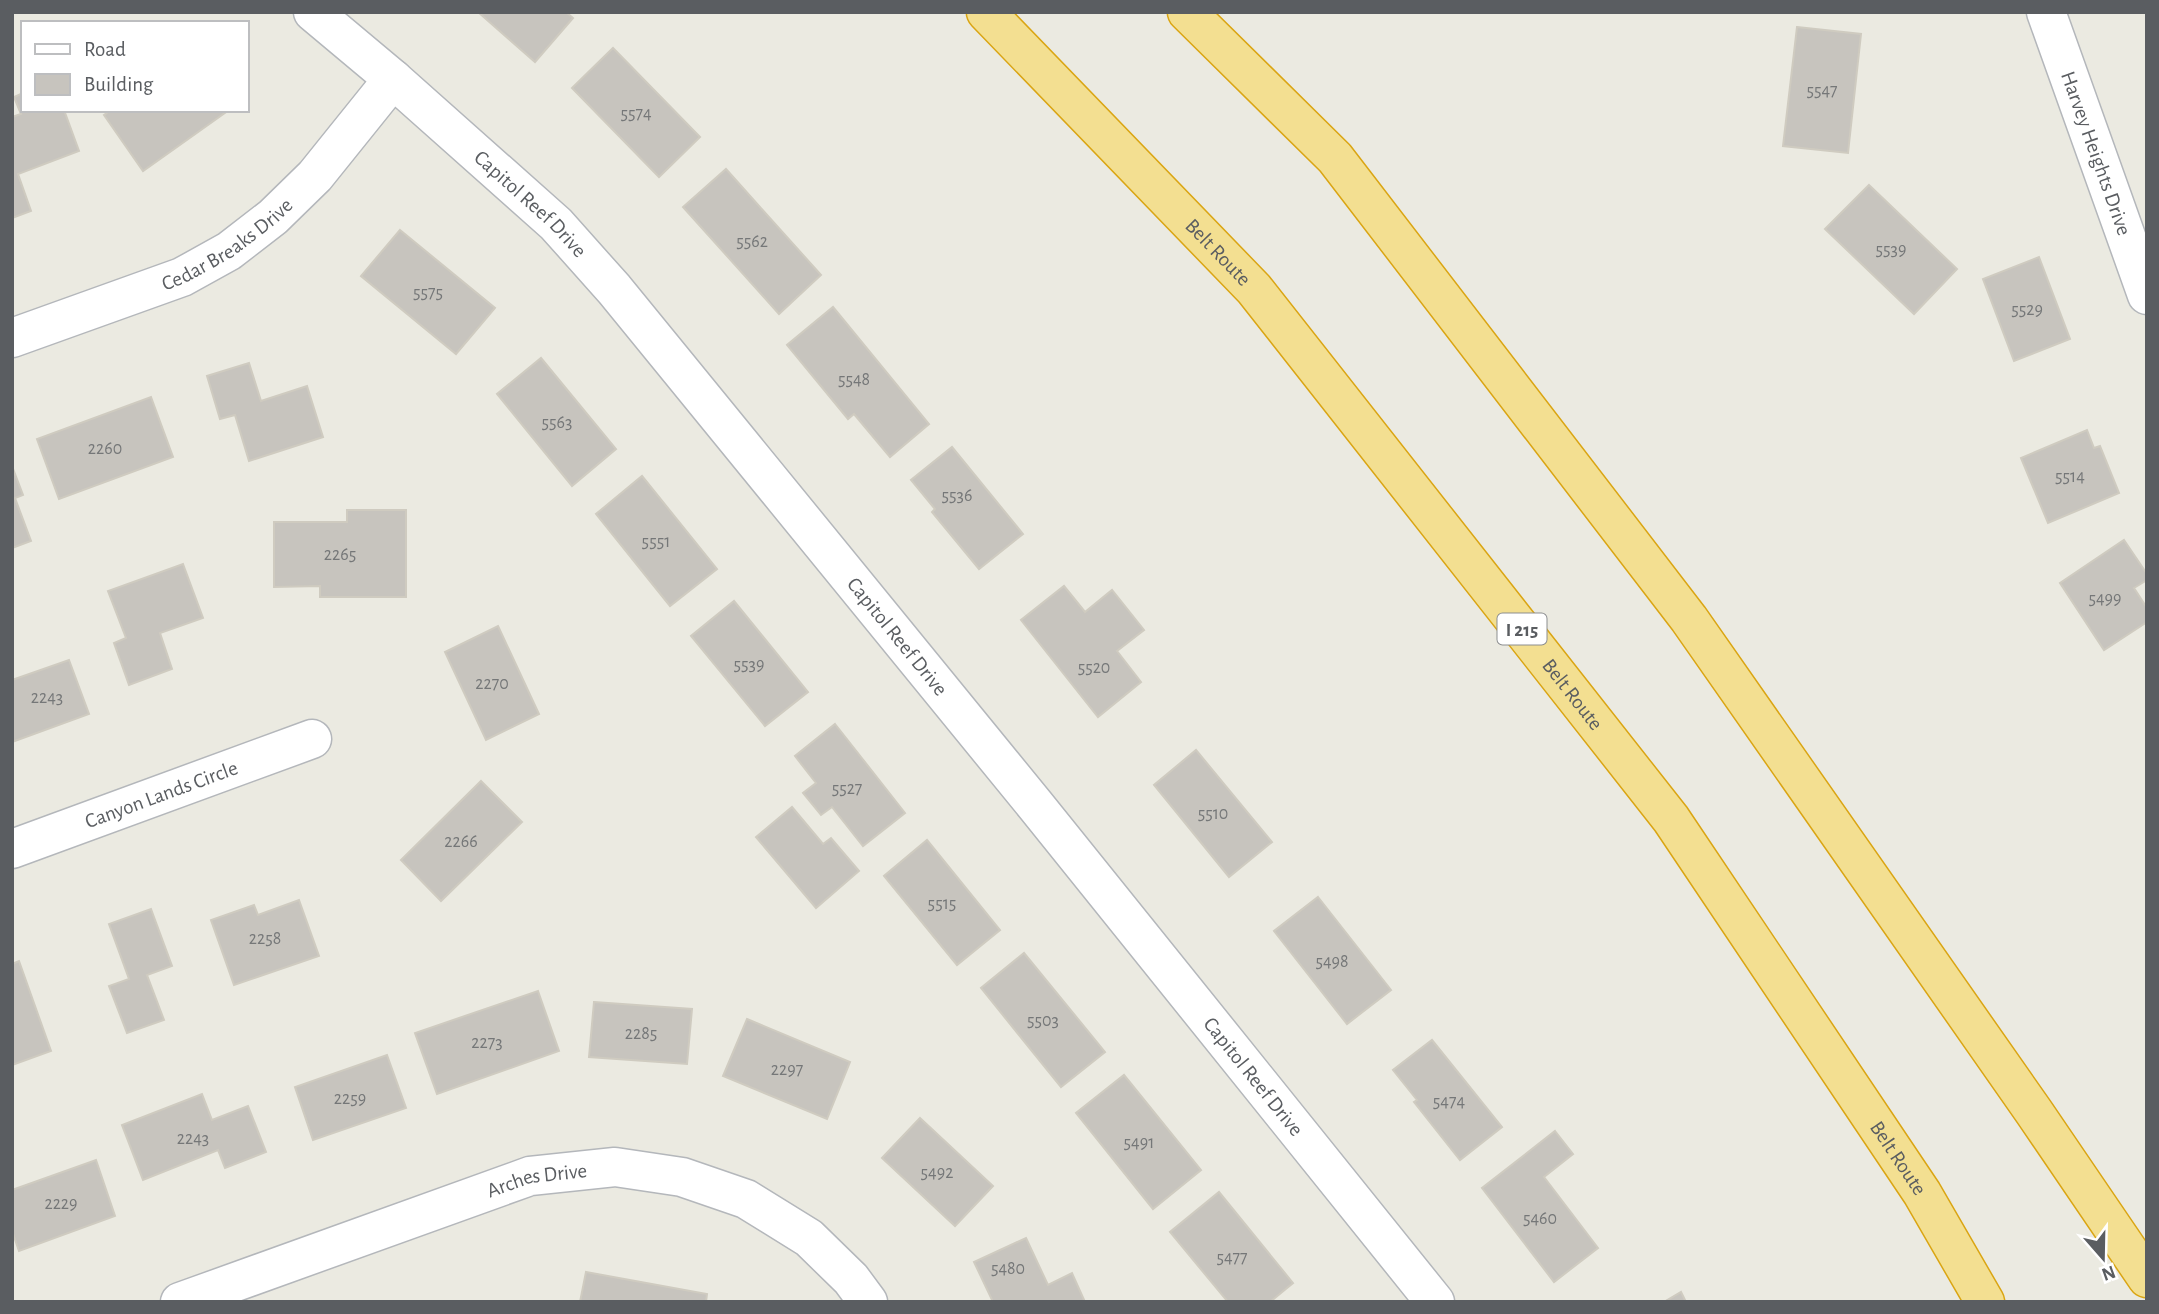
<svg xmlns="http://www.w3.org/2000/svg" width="2159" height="1314" font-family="'Alegreya Sans',sans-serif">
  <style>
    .building { fill: #c7c4be; stroke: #cfcbc0; stroke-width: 2 }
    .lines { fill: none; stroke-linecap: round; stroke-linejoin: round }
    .street-casing { stroke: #b4b7bb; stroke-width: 41 }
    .highway-casing { stroke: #daa513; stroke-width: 41 }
    .street { stroke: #fff; stroke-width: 38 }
    .highway { stroke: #f3df91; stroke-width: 38 }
    .labels { text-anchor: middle; stroke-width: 5; stroke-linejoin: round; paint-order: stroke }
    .number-label { font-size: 18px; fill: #757778 }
    .shield { fill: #fff; stroke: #8c8e90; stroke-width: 2 }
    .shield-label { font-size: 19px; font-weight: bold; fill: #5a5d61 }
    .street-label { font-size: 21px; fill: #5a5d61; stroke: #fff }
  </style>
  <rect width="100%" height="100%" fill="#ebeae1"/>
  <g class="building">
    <path d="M478,12H566L573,18L535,62Z"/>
    <path d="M1797,27L1861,34L1848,153L1783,146Z"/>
    <path d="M613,48L700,137L659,177L572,88Z"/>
    <path d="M23,93V110H64L79,151L18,174L31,211L12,218V117L21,114L14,97Z"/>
    <path d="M111,110H229L143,171L104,115Z"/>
    <path d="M726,169L821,275L779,314L683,207Z"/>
    <path d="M1869,185L1957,269L1914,314L1825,229Z"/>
    <path d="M400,230L495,308L456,354L361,276Z"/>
    <path d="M2039,257L2070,339L2014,361L1983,279Z"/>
    <path d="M833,307L929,424L890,457L854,414L848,419L787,345Z"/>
    <path d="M541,358L616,449L572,486L497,394Z"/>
    <path d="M249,363L261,401L307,386L323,437L249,461L235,415L220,419L207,376Z"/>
    <path d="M151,397L173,457L59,499L37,439Z"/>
    <path d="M2087,430L2094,448L2100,446L2119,493L2048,523L2021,458Z"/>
    <path d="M952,447L1023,534L979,569L932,512L935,509L911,480Z"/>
    <path d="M12,466L23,495L15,498L31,541L12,548Z"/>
    <path d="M642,476L717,569L670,606L596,514Z"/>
    <path d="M347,510H406V597H320V586L274,587V522H347Z"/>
    <path d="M2124,540L2147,574V580L2134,588L2147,608V622L2104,650L2060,583Z"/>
    <path d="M183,564L203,618L160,633L172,669L129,685L114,643L126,638L108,591Z"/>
    <path d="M1064,586L1085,612L1112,590L1144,630L1117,651L1141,682L1098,717L1021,620Z"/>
    <path d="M734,601L808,692L765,726L691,636Z"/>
    <path d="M498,626L539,714L486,740L445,652Z"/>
    <path d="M69,660L89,714L12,742V680Z"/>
    <path d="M835,724L905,813L863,846L832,807L821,815L803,793L816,783L795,756Z"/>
    <path d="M1196,750L1272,842L1229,877L1154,785Z"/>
    <path d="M481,781L522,822L441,901L401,860Z"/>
    <path d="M792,807L823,844L831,838L859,871L816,908L756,837Z"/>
    <path d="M927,840L1000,930L957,965L884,876Z"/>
    <path d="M1318,897L1391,990L1347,1024L1274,931Z"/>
    <path d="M299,900L319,956L234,985L211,920L254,905L258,915Z"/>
    <path d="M151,909L172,966L147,975L164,1020L127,1033L109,986L129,979L109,924Z"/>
    <path d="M1024,953L1105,1052L1061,1087L981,988Z"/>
    <path d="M19,961L51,1051L12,1065V964Z"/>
    <path d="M538,991L559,1051L437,1094L415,1033Z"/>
    <path d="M594,1002L692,1009L687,1064L589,1057Z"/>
    <path d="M747,1019L850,1062L827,1119L723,1076Z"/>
    <path d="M1432,1040L1502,1127L1460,1160L1414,1102L1417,1100L1393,1070Z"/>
    <path d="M387,1055L406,1108L313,1140L295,1087Z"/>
    <path d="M1124,1075L1201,1170L1153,1209L1076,1113Z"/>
    <path d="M202,1094L212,1120L248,1106L266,1152L225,1168L218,1150L143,1180L122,1125Z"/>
    <path d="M920,1118L993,1186L955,1226L882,1158Z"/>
    <path d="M1555,1131L1573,1154L1544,1177L1598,1248L1554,1282L1482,1188Z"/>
    <path d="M96,1160L115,1216L19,1251L12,1231V1190Z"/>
    <path d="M1219,1192L1293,1283L1270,1302H1228L1170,1232Z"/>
    <path d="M1026,1238L1048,1285L1072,1273L1085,1302H993L974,1262Z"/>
    <path d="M586,1272L707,1294L706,1302H580Z"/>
    <path d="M1681,1292L1686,1302H1664Z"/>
  </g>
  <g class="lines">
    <g class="street-casing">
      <g id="street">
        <path id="s1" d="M313,12L393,79L556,224L614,289L1036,806L1435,1302"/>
        <path id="s2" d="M2046,12L2147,295"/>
        <path id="s3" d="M12,338L182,277L229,251L273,217L315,176L393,79"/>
        <path id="s4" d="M12,849L312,739"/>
        <path id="s5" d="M180,1302L530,1176L615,1167L682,1177L746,1199L809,1238L851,1279L868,1302"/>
      </g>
    </g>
    <g class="highway-casing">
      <g id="highway">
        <path id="s6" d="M986,12L1254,289L1671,819L1922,1193L1985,1302"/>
        <path d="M1187,12L1335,158L1689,619L2034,1112L2147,1278"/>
      </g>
    </g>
    <use href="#street" class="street"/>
    <use href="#highway" class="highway"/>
  </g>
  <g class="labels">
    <g class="number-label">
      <text x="1822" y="96">5547</text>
      <text x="636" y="119">5574</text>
      <text x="752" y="247">5562</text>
      <text x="1891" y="255">5539</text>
      <text x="428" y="298">5575</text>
      <text x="2027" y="315">5529</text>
      <text x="854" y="385">5548</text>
      <text x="557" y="428">5563</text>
      <text x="105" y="454">2260</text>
      <text x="2070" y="482">5514</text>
      <text x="957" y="501">5536</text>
      <text x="656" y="547">5551</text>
      <text x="340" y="560">2265</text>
      <text x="2105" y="604">5499</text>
      <text x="749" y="670">5539</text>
      <text x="1094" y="673">5520</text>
      <text x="492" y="689">2270</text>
      <text x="47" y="703">2243</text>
      <text x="847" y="794">5527</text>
      <text x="1213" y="819">5510</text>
      <text x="461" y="847">2266</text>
      <text x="942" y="909">5515</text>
      <text x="265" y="944">2258</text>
      <text x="1332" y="967">5498</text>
      <text x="1043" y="1026">5503</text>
      <text x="641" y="1039">2285</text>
      <text x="487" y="1048">2273</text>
      <text x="787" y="1075">2297</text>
      <text x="350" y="1104">2259</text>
      <text x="1449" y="1107">5474</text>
      <text x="193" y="1144">2243</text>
      <text x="1139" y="1148">5491</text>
      <text x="937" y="1178">5492</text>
      <text x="61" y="1209">2229</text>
      <text x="1540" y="1224">5460</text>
      <text x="1232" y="1263">5477</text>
      <text x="1008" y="1274">5480</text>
    </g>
    <rect class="shield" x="1497.5" y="613.5" width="49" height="31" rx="5"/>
    <g class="shield-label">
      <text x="1522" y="636">I 215</text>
    </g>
    <g class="street-label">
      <text dy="7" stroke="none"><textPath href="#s2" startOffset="150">Harvey Heights Drive</textPath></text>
      <text dy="7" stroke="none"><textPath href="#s1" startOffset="290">Capitol Reef Drive</textPath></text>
      <text dy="7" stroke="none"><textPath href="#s3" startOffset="236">Cedar Breaks Drive</textPath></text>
      <text dy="7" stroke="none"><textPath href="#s6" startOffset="334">Belt Route</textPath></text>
      <text dy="7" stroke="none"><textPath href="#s1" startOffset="858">Capitol Reef Drive</textPath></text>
      <text dy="7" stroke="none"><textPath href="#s6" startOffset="901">Belt Route</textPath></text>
      <text dy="7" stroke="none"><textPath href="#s4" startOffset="159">Canyon Lands Circle</textPath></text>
      <text dy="7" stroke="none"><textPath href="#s1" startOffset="1424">Capitol Reef Drive</textPath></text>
      <text dy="7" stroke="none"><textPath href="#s6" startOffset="1468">Belt Route</textPath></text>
      <text dy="7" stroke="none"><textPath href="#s5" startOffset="378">Arches Drive</textPath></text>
    </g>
  </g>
  <rect width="2159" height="1314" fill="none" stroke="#5a5d61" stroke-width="28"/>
  <rect x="21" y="21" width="228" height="91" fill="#ffffff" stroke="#bdbec0" stroke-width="2"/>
  <rect x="35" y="44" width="35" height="10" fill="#ffffff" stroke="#bdbec0" stroke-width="2"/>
  <text x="84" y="56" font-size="21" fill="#5a5d61">Road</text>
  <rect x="35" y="74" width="35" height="21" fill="#c7c4be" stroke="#bdbec0" stroke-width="2"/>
  <text x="84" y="91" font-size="21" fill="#5a5d61">Building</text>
  <g transform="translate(2103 1258) rotate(160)" stroke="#ffffff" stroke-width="5" paint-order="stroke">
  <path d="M0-5L12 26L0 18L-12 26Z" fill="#5a5d61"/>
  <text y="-10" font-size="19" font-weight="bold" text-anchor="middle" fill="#5a5d61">N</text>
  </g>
</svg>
